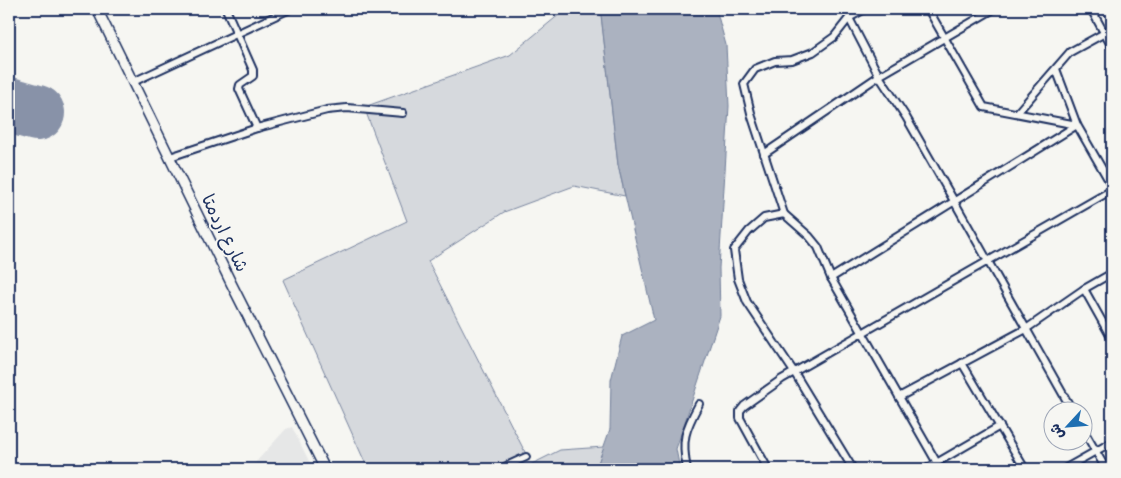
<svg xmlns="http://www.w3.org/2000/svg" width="1121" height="478" font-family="Itim,'Playpen Sans Arabic',sans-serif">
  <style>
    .built { fill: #e6e7e7 }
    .green { fill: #d6d9dd; stroke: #78849e }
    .water { fill: #abb2c0; stroke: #717e99 }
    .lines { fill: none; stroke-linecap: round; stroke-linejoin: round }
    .runway { stroke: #8892a8; stroke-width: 56 }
    .minor-casing { stroke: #1b2f5e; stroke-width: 10 }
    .secondary-casing { stroke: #1b2f5e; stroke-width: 12 }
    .minor { stroke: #f6f6f2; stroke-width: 6 }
    .secondary { stroke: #f6f6f2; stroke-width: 9 }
    .labels { text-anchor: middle; stroke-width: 4; stroke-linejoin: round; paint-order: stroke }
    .street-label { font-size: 18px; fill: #1b2f5e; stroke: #f6f6f2 }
  </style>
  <rect width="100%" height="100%" fill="#f6f6f2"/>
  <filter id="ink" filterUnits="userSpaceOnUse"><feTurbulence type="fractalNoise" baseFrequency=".02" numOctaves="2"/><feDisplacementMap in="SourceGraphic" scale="10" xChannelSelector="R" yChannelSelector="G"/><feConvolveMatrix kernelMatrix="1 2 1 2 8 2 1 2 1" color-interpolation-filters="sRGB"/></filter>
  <g filter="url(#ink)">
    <path class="built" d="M292,427L313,469H243L255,463L286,429Z"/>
    <g class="green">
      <path d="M566,9H597L601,14L618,165L625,196L574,186L504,212L428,261L526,454L488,469H368L283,280L407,221L364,107L510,55Z"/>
      <path d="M604,447L596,469H522L560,450Z"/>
    </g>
    <path class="water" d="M597,9H716L726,45L729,106L719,268L720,316L676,449L680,469H596L610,429L611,380L622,336L654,320L618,165L601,15Z"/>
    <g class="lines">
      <path class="runway" d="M9,105L37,113"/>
      <g class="minor-casing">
        <g id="minor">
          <path d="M226,9L253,70V76L240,85L239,89L257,128"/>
          <path d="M928,9L984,107L1077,125L1112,186"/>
          <path d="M1091,9L1112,47"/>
          <path d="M849,18L879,76L906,117L954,201L1072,410"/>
          <path d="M133,82L290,9"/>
          <path d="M1017,113L1070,52L1112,29"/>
          <path d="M764,154L879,76L994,9"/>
          <path d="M170,157L257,128L327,110L347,108L403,113"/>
          <path d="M784,214L752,117L744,84L755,69L775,61L792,60L813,52L834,37L849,18L865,9"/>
          <path d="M831,278L1077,125L1056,69"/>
          <path d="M1084,289L1112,339"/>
          <path d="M962,363L1025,469"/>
          <path d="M899,397L1026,329L1084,289L1112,273"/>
          <path d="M1084,431L1106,469"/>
          <path d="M500,469L526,457"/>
          <path d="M687,469C681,440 685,430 699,404"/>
          <path d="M768,469L740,418V411L744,406L782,379L1112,190"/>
          <path d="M853,469L794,372L747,302L738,279L734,250L749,231L764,218L784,214L809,236L818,247L831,278L937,463"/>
          <path d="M926,469L1000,426"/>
          <path d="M1064,469L1112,442"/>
        </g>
      </g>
      <g class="secondary-casing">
        <path id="secondary" d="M97,9L232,285L325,469"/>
      </g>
      <use href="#minor" class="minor"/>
      <use href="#secondary" class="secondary"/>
    </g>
  </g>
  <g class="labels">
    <g class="street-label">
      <text transform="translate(225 233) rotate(64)" y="6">شارع اردمتا</text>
    </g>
  </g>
  <rect width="1121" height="478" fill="none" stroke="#f6f6f2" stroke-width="30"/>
  <rect x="15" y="15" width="1091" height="448" fill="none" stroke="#1b2f5e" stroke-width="2" filter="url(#ink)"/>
  <g transform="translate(1068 426) rotate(244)"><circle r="24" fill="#f6f6f2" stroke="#9ea6b7"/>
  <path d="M0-4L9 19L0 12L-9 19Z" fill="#1f6fb2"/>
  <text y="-8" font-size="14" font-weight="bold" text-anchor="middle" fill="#1b2f5e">ش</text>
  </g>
</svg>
